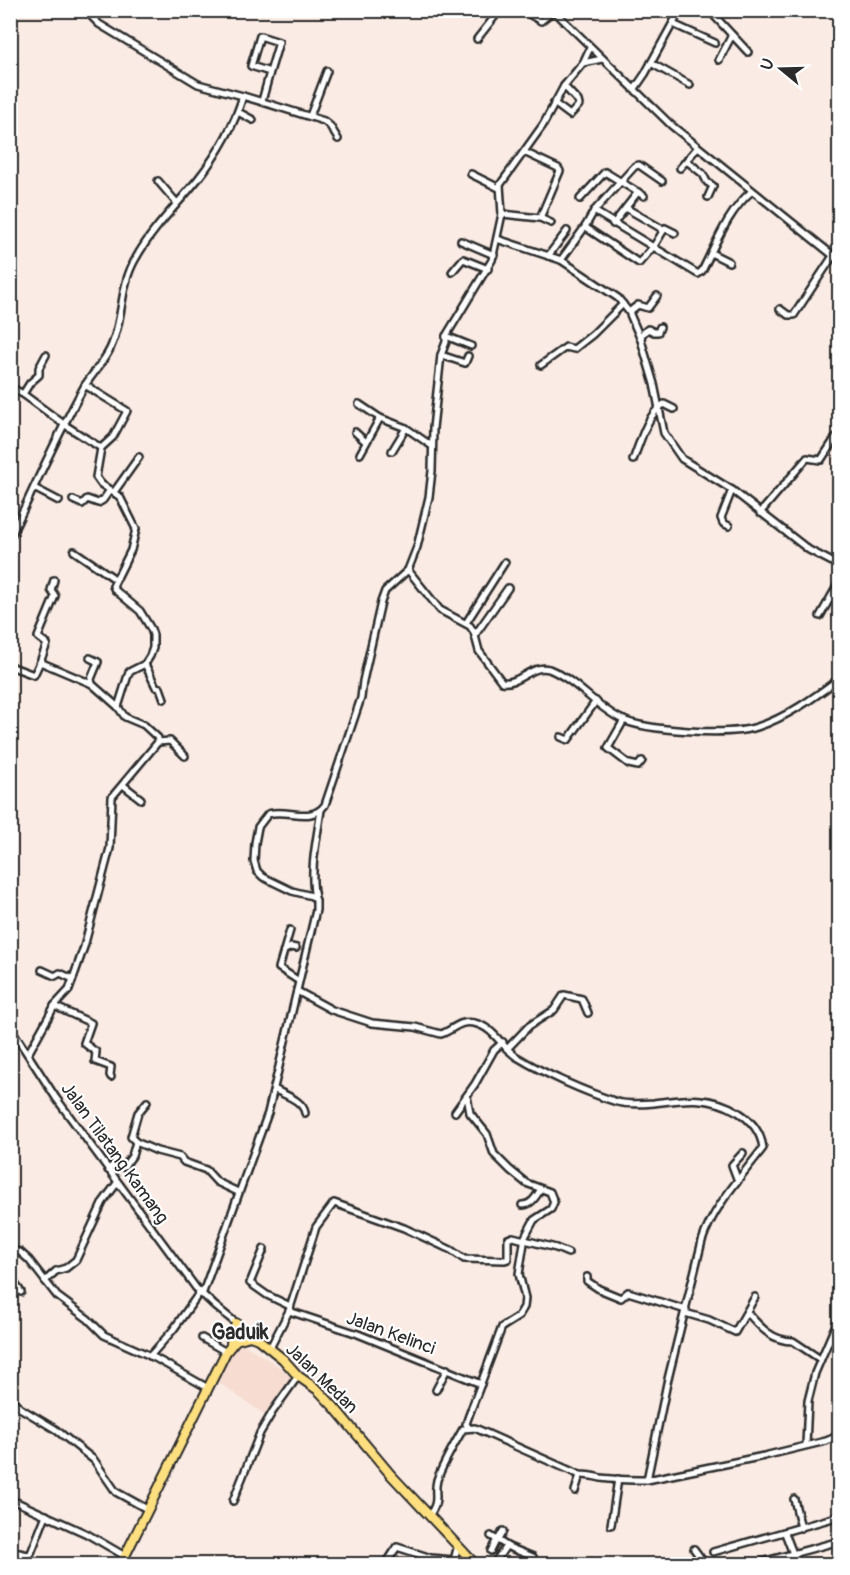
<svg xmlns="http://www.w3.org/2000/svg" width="850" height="1575" font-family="Pangolin,sans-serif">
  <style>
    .built { fill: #f7ddd1 }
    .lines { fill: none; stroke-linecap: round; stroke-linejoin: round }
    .minor-casing { stroke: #2b2b2b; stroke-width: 10 }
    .highway-casing { stroke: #2b2b2b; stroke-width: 12 }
    .minor { stroke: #fff; stroke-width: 5 }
    .highway { stroke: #fddf80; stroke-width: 8 }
    .labels { text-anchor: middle; stroke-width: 4.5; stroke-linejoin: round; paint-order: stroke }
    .street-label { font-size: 18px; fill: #2b2b2b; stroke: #fff }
    .quarter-label { font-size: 21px; font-weight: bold; fill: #2b2b2b; stroke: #fff }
  </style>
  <rect width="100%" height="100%" fill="#faebe4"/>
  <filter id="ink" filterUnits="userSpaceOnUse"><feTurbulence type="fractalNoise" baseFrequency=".0167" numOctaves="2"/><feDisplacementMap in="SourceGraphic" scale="12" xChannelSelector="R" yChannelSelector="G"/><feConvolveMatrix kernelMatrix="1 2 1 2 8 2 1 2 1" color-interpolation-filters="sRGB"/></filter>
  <g filter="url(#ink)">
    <path class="built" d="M240,1345H245L295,1377L268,1417L216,1381L231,1351Z"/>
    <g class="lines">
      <g class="minor-casing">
        <g id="minor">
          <path d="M522,10L541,21L553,11"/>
          <path d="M553,10L671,125L840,261"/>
          <path d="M709,10L748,52"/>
          <path d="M673,24L715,43"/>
          <path d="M477,39L500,10"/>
          <path d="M719,60L732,35"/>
          <path d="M583,63L602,59"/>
          <path d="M651,63L690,85"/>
          <path d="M634,90L645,74L680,10"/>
          <path d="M243,96L324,121L330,126L338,139"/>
          <path d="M262,101L270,72L251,66L260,36L279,42L270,72"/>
          <path d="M554,103L570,115L579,105L578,101L564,86"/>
          <path d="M238,112L253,120"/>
          <path d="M310,116L327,71"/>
          <path d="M524,152L558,168L560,171L540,218"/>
          <path d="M687,161L703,174L707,182L713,186L708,197"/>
          <path d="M680,168L697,148"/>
          <path d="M471,174L499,188"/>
          <path d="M158,181L176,202"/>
          <path d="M580,199L605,172L644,196"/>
          <path d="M626,208L664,230"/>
          <path d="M594,211L698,274L702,271C716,244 728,211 752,191"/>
          <path d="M502,214L540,218L551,223"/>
          <path d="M613,224L638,192"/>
          <path d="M585,227L639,263L654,246L665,228L675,233"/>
          <path d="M497,239L561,260L618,298L629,312L641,340L654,384L664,433L682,459L732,490L809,550L840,566"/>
          <path d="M461,241L494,255"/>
          <path d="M711,253L729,262"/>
          <path d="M548,256L567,231"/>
          <path d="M561,260L585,227L594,211L635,166L639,165L662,181"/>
          <path d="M452,272L463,259L488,269"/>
          <path d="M780,309L788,315H794L833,256"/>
          <path d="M629,312L638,305L648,308L657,296"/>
          <path d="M446,336L471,346"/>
          <path d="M641,339L642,334L648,329L654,332H658L660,327"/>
          <path d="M441,355L465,363L468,356"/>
          <path d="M541,365L566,347L574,349L593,334L623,304"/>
          <path d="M85,385L127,411L113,437L101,448"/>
          <path d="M10,387L23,394L65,425L101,448L96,477L101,484L120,497L136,529L131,550L113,586L115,590L140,611L151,629L153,635V648L150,656L145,664L129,672L118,707"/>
          <path d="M23,394L30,383L39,375V368L46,355"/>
          <path d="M359,404L380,418L406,428L432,446"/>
          <path d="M355,432L366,442"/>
          <path d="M392,451L406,428"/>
          <path d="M360,454L380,418"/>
          <path d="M633,460C640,443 647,414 664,404L674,409"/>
          <path d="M34,488L59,501"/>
          <path d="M114,492L139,457"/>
          <path d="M73,500L82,504L87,499L98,503L103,500L110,490"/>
          <path d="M760,513L807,458L821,460L836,437L840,438"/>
          <path d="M729,526L723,523L721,518L732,490"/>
          <path d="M10,538C34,488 57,435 84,387C92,374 103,363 110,349C124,320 119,286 136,258C152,229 177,205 198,179C217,155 234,126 243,96L198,84L99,24L85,10"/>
          <path d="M74,551L115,579"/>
          <path d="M408,570L440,610L470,626L474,632L479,651L502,682C519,685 531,664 549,669C576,680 595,706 621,719C646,731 730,736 757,727C786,718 815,697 840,678"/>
          <path d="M820,616L840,581"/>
          <path d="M466,623L505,562"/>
          <path d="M475,635L508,588"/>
          <path d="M90,658L98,662L91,679L92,684"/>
          <path d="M40,662L47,644L38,637L55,596L51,590L54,580"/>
          <path d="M145,664L156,687L160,688L164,699"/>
          <path d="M10,666L34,675L40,662L92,684L118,707L125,717L144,725L158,738V742L112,797L110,848L84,947L69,990L55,1005L28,1054"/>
          <path d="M624,720L608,748L629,764L638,766L642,761"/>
          <path d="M561,737L568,740L596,701"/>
          <path d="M158,742L170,741L185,756"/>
          <path d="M123,785L141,799"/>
          <path d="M315,898C309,870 317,839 321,810"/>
          <path d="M290,930L279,968L299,981"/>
          <path d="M285,950L291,947L296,948"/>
          <path d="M42,970L55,976L60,973L73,979"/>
          <path d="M297,991L332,1010L372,1023L415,1027L441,1034C453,1030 459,1020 474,1023C494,1027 501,1047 517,1057C545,1074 585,1092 617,1102C629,1105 642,1104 654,1103C685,1099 710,1095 738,1112C752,1121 761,1132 763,1148C741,1177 713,1207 702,1241L667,1383L647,1480"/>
          <path d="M54,1006L91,1023L84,1043L96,1052L95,1061L111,1067L110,1075L111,1077"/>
          <path d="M10,1027L56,1098L196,1288L215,1306L252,1336"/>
          <path d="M507,1049L529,1026L554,1010L564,995L582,999L588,1013"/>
          <path d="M274,1089C284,1095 303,1100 305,1113"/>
          <path d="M467,1096L470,1113L487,1134L494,1154L510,1170L526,1183L550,1192L554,1202L551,1209L534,1220L525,1237L519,1274L525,1298L524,1307L518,1317L502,1327L468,1418L466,1424L469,1428"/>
          <path d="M147,1102L138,1113L131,1137L136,1142L157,1151L180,1157L184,1162L206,1170L217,1182L238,1192"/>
          <path d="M455,1112L475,1084L494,1050L503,1042"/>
          <path d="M108,1170L112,1166L124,1167L132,1156L136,1142"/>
          <path d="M738,1181L732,1165L743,1153"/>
          <path d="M522,1205C532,1205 536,1196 541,1189"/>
          <path d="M264,1249L250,1283L267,1295L290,1306"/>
          <path d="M10,1250L20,1252L29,1260L57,1296L88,1319L104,1335L155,1358L208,1388"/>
          <path d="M10,1277L21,1292"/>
          <path d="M587,1277V1281L599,1289L621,1298L628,1292L686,1310"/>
          <path d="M45,1281L56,1271L66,1268L76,1260L103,1202L117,1183"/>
          <path d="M202,1295L268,1113L316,910V900L312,896L292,891L263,877L257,871L254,861L255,843L258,827L268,814C287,808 311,824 325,805L361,698L363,681L381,602L385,591L408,570L417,547L429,497L432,471L433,428L441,355L446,342V336L492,260L502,214L500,185L543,125L564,86L583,63L590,48"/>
          <path d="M289,1311L358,1334L481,1384"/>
          <path d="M747,1312C760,1327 772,1341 793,1341L820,1359"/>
          <path d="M685,1313L709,1320L735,1332L755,1297"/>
          <path d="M202,1338L226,1352"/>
          <path d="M270,1348L289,1311L316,1227L334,1203L404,1228L451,1250L464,1259L505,1260L508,1259V1239L513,1237L556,1248L568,1253"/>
          <path d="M150,1356L173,1330L200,1292"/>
          <path d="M436,1390L447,1369"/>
          <path d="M10,1397L20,1408L55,1429L94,1460L116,1492L147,1509"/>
          <path d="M806,1445L808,1401L815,1373L840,1315"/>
          <path d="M575,1491L580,1475"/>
          <path d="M10,1499L87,1534L125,1556"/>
          <path d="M794,1499L801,1528"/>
          <path d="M233,1501L260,1433L273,1411L298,1376"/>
          <path d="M429,1516C441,1499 433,1496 437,1480C443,1463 454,1445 463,1429L475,1428L580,1475C588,1475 593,1476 601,1478C616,1480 631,1480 647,1480L764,1456L826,1441L840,1435"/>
          <path d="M611,1525L618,1479"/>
          <path d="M785,1533L797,1564"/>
          <path d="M491,1536L507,1546"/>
          <path d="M498,1540L503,1531"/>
          <path d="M694,1549L705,1564"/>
          <path d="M10,1551L28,1555L31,1553L46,1515"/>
          <path d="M491,1551L497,1539"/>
          <path d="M713,1552L840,1516"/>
          <path d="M592,1562L593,1564"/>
          <path d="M386,1564L397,1547L431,1558L453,1560"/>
          <path d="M453,1564L458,1545"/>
          <path d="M494,1564L506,1546L533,1557"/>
          <path d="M675,1564H678"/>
          <path d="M755,1564L840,1541"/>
        </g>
      </g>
      <g class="highway-casing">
        <g id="highway">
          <path d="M231,1343L236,1323"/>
          <path d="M121,1564L226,1352L236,1340L250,1336L258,1339L283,1359L298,1376L318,1390L334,1407L391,1475L475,1564"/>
        </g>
      </g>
      <use href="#minor" class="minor"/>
      <use href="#highway" class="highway"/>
    </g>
  </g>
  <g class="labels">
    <g class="street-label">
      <text transform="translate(115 1153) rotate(54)" y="6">Jalan Tilatang Kamang</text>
      <text transform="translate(391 1333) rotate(20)" y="6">Jalan Kelinci</text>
      <text transform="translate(322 1378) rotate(44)" y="6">Jalan Medan</text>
    </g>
    <g class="quarter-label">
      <text x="240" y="1339">Gaduik</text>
    </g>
  </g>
  <rect width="850" height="1575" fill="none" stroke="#fff" stroke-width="36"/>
  <rect x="18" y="18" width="814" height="1539" fill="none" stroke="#2b2b2b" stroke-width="2" filter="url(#ink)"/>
  <g transform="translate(781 69) rotate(289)" stroke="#ffffff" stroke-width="4.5" paint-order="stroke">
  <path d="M0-4.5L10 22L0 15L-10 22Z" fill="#2b2b2b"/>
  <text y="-9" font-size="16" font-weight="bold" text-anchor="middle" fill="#2b2b2b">U</text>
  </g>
</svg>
